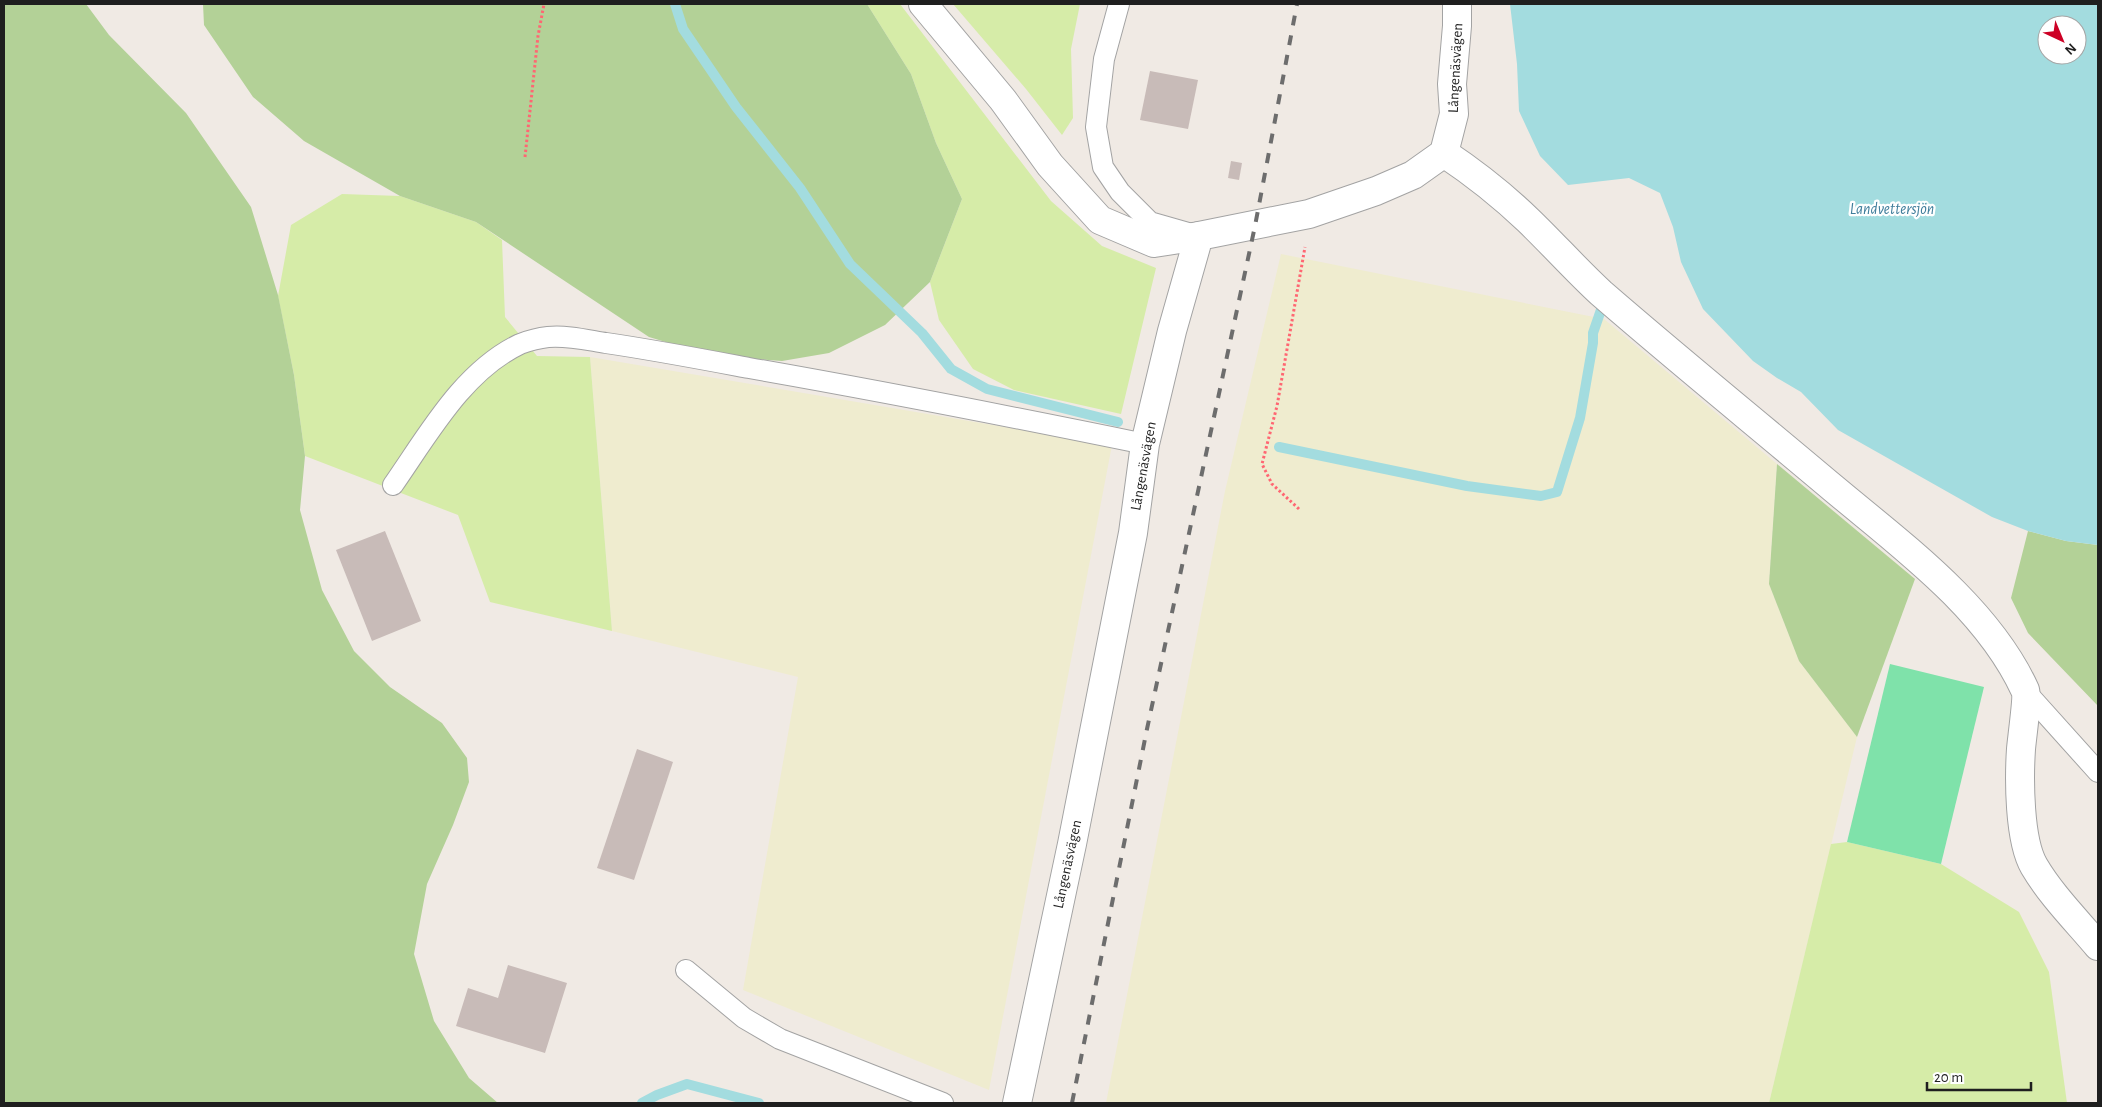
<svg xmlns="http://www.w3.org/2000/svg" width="2102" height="1107" font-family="'Alegreya Sans',sans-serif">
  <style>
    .farmland { fill: #efeccf }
    .grass { fill: #d6eca8 }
    .forest { fill: #b3d197 }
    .pitch { fill: #7fe2aa }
    .water { fill: #a3dcdf; fill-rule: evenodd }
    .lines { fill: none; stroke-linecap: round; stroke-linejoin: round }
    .stream { stroke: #a3dcdf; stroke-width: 10 }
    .building { fill: #c8bbb8 }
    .lane-casing { stroke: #a3a3a3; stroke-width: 22 }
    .street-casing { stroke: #a3a3a3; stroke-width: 30 }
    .path { stroke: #ff6672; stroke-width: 3; stroke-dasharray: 2.5 2.5; stroke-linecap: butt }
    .lane { stroke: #fff; stroke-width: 20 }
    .street { stroke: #fff; stroke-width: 28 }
    .rail { stroke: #6d6d6d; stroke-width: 4; stroke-dasharray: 10 10; stroke-linecap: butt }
    .labels { text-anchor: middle; stroke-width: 4.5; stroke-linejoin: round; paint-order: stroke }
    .street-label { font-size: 15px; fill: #1f1f1f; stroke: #fff }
    .water-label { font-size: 16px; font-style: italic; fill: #3f7d9b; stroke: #fff }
  </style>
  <rect width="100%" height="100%" fill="#f0eae4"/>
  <g class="farmland">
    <path d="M1281,254L1604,319L1777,464L1769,584L1799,661L1857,737L1769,1103H1106L1225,491Z"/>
    <path d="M590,357L1112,445L989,1090L743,990L798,677L612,631Z"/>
  </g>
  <g class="grass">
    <path d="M867,4H900L1051,201L1102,246L1156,268L1121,414L1014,390L973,369L939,320L930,282L962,199L936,143L911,74Z"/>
    <path d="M953,4H1080L1071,49L1073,118L1062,135L1026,89Z"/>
    <path d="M342,194L400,196L476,222L502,240L505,317L537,356L590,357L612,631L490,602L458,515L305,456L294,375L278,296L291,225Z"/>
    <path d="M1847,842L1941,864L2019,912L2049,972L2067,1103H1769L1831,844Z"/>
  </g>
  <g class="forest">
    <path d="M4,4H86L109,35L186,113L251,207L278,295L294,375L305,456L300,510L322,590L354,651L390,687L442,723L467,758L469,782L453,825L427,884L414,954L434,1021L469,1078L498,1103H4Z"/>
    <path d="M203,4H867L911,74L936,143L962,199L930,282L885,325L829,353L782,361L712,356L649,337L476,222L400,196L304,141L253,97L204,25Z"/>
    <path d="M1777,464L1915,579L1857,737L1799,661L1769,584Z"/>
    <path d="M2028,531L2066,541L2098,545V706L2028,633L2011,598Z"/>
  </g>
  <path class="pitch" d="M1890,664L1984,687L1941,864L1847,842Z"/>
  <path class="water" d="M1510,4H2098V545L2066,541L2028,531L1992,517L1838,430L1801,392L1777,378L1753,361L1703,309L1681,262L1673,227L1660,193L1629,178L1568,185L1540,156L1519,111L1517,64ZM2047,25H2077V55H2047Z"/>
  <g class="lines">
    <g class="stream">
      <path d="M675,4L683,29L736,107L800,188L850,264L922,333L951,369L987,389L1118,422"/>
      <path d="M1279,447L1467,486L1541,496L1557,492L1580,418L1593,343V333L1602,307"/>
      <path d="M642,1103L657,1095L687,1084L759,1103"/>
    </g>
  </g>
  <g class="building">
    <path d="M1150,71L1198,80L1188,129L1140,120Z"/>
    <path d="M1231,161L1242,163L1239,180L1228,178Z"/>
    <path d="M385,531L421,621L372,641L336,550Z"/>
    <path d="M637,749L673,762L634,880L597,868Z"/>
    <path d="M508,965L567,983L545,1053L456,1026L468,988L498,998Z"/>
  </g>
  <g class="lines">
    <g class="lane-casing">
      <g id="lane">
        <path d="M1119,4L1104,59L1096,127L1103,167L1120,192L1150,222L1192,234"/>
        <path d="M393,485C428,435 463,371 520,344C528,341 539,338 548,337C566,335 587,340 606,343C654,350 701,359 749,368C881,391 1013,417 1145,444"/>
        <path d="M2027,693L2098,772"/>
        <path d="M686,970L744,1018L780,1039L943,1103"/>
      </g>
    </g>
    <g class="street-casing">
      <g id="street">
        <path d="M923,4L1003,100L1050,165L1100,220L1154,243L1199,236"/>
        <path d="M1444,153C1474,173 1502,195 1528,220C1553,244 1576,270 1601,293C1677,359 1756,423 1833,488C1901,545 1987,607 2025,690C2028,697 2022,737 2021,749C2019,779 2019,840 2034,866C2051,895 2077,921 2098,946"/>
        <path d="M1017,1103L1072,844L1133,533L1145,444L1172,331L1199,236L1309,214L1376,191L1413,175L1444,153L1454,114L1452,84L1457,26V4"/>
      </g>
    </g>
    <g class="path">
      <path d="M525,157L538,36L544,4"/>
      <path d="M1299,509L1272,484L1262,464L1277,406L1305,247"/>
    </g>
    <use href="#lane" class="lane"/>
    <use href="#street" class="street"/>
    <path class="rail" d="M1072,1103L1147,729L1255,226L1297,4"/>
  </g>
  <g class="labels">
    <g class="street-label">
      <text transform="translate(1455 68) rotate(-87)" y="5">Långenäsvägen</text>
      <text transform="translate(1143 466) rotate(-80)" y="5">Långenäsvägen</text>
      <text transform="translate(1067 864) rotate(-78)" y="5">Långenäsvägen</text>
    </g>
    <g class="water-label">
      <text x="1892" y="214">Landvettersjön</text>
    </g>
  </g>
  <rect width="2102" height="1107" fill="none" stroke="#1f1f1f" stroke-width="10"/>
  <g transform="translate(2062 40) rotate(136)"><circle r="24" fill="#ffffff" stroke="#a5a5a5"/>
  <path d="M0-4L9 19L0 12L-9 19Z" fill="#cd0025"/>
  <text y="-8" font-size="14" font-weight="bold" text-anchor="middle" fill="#1f1f1f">N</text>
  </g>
  <path d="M1927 1082v8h104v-8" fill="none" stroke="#1f1f1f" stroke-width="2.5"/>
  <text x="1934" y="1082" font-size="15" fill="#1f1f1f" stroke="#ffffff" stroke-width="4" paint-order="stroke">20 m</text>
</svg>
